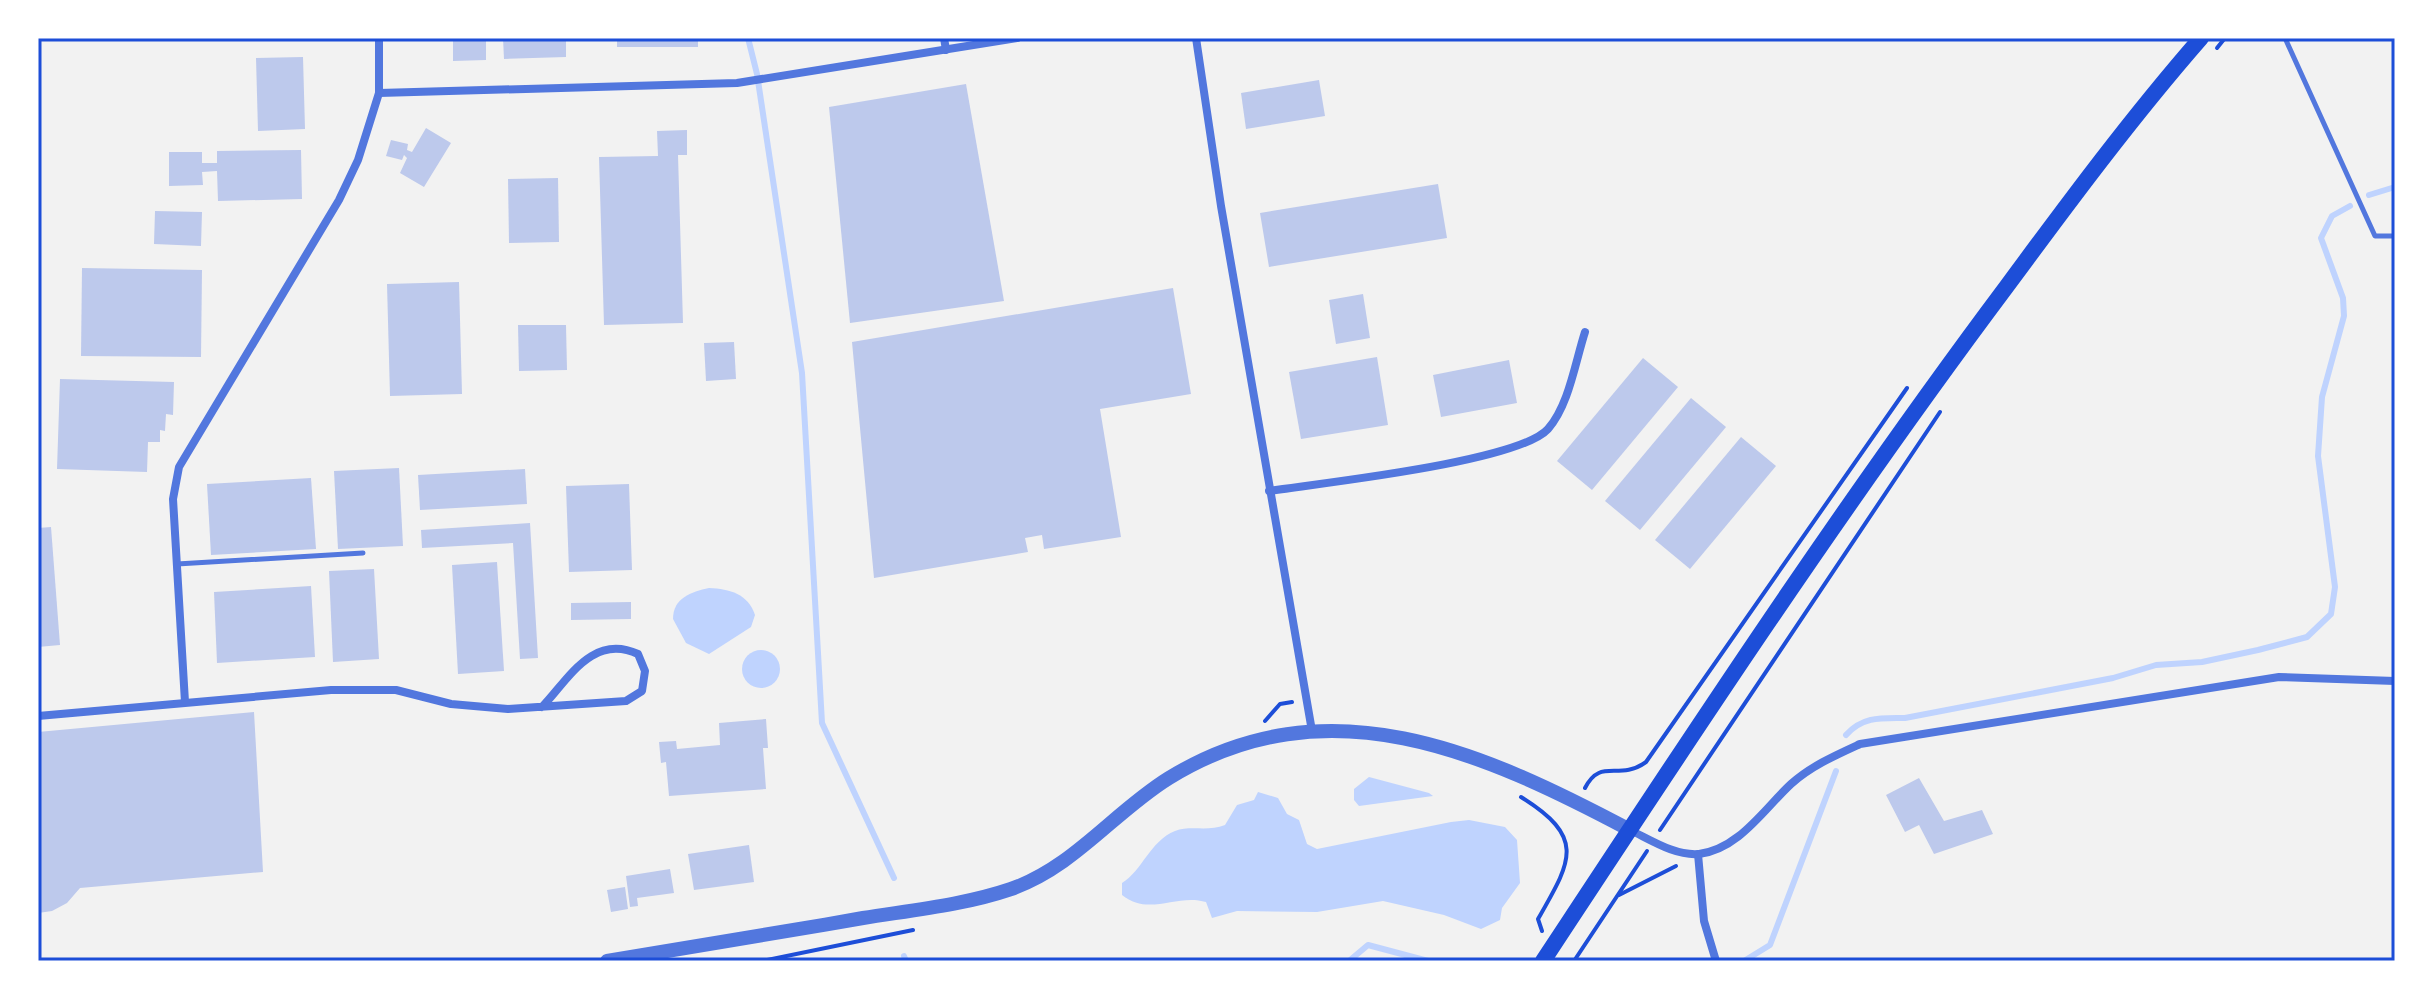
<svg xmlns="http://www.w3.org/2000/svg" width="2433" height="999" font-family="'Archivo Narrow',sans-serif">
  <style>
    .water { fill: #bfd3fe }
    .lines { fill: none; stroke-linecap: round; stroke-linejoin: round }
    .stream { stroke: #bfd3fe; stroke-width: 6 }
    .building { fill: #bdc9ec }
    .path { stroke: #1d4ed8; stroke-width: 4 }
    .service { stroke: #5277de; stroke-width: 5 }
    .minor { stroke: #5277de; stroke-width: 8 }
    .tertiary { stroke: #5277de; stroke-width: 14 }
    .primary { stroke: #1d4ed8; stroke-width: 16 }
    .neatline { fill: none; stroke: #1d4ed8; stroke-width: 3 }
  </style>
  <rect width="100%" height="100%" fill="#f2f2f2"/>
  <g class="water">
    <path d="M709,588C730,589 748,594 755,615L751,627L709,654L686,643L673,619C673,598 691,592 709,588Z"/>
    <circle cx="761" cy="669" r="19"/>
    <path d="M1369,777L1429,793L1433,796L1359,806L1354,800V789Z"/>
    <path d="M1258,792L1278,798L1287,814L1299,820L1307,844L1317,849L1451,822L1469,820L1505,827L1517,840L1520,883L1502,908L1500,920L1481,929L1444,915L1383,901L1317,912L1237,911L1212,918L1206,902C1177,893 1149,917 1122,895V883C1142,871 1150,841 1175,831C1190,825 1208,832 1225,825L1237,805L1254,800Z"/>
  </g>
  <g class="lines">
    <g class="stream">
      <path d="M748,38L757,74L802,373L822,723L894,878"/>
      <path d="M2369,195L2395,187"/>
      <path d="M1846,735C1863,716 1882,718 1905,718L2113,678L2156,665L2202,662L2258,650L2307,637L2331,614L2335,587L2318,456L2322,397L2344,316L2343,298L2321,238L2332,216L2350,206"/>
      <path d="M904,956L906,961"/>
      <path d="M1258,961H1277"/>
      <path d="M1349,961L1368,945L1428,961"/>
      <path d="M1744,961L1770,945L1836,771"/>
    </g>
  </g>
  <g class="building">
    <path d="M453,38H486V60L453,61Z"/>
    <path d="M503,38H566V57L504,59Z"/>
    <rect x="617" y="38" width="81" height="9"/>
    <path d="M303,57L305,129L258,131L256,58Z"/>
    <path d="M1319,80L1325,116L1246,129L1241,93Z"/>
    <path d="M966,84L1004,301L850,323L829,107Z"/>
    <path d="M426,128L451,143L424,187L400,173L407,158L404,155L402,160L386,156L391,140L408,144L407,150L412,152Z"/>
    <path d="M687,130V155H678L683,323L604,325L599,157L658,156L657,131Z"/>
    <path d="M301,150L302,199L218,201L217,171L202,172L203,185L169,186V152H202V163H217V151Z"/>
    <path d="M558,178L559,242L509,243L508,179Z"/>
    <path d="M1438,184L1447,238L1269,267L1260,213Z"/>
    <path d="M155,211L202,212L201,246L154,244Z"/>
    <path d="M82,268L202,270L201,357L81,356Z"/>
    <path d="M459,282L462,394L390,396L387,284Z"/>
    <path d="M1173,288L1191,394L1100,409L1121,537L1044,549L1042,535L1025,538L1028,552L874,578L852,342Z"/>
    <path d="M1363,294L1370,338L1336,344L1329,300Z"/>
    <path d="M518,325H566L567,370L519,371Z"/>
    <path d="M734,342L736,379L706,381L704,343Z"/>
    <path d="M1377,357L1388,425L1301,439L1289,372Z"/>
    <path d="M1643,358L1678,387L1592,490L1557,461Z"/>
    <path d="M1509,360L1517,403L1441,417L1433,375Z"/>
    <path d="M60,379L174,382L173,415L166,414L165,431L160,430V442H148L147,472L57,469Z"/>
    <path d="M1691,398L1726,427L1640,530L1605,501Z"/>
    <path d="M1741,437L1776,466L1690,569L1655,540Z"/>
    <path d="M399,468L403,546L338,549L334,471Z"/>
    <path d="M525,469L527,504L420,510L418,475Z"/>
    <path d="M311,478L316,549L211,555L207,484Z"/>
    <path d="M629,484L632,570L569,572L566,486Z"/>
    <path d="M530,523L538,658L520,659L513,543L422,548L421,530Z"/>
    <path d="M51,527L60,645L38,647V528Z"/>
    <path d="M497,562L504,671L458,674L452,565Z"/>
    <path d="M374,569L379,659L333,662L329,571Z"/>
    <path d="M311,586L315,657L217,663L214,592Z"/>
    <path d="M631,602V619L571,620V603Z"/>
    <path d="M254,712L263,872L80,888L67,903L52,911L38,913V732Z"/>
    <path d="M766,719L768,748H763L766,789L669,796L666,762L661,763L659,742L676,741L677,749L720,745L719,723Z"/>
    <path d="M1919,778L1944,821L1982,810L1993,834L1934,854L1919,825L1905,832L1886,795Z"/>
    <path d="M749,845L754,882L694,890L688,854Z"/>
    <path d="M670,869L674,893L637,898L638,906L630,907L626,876Z"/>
    <path d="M625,887L628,909L611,912L607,890Z"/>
  </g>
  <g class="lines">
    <g class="path">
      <path d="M2217,48L2225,38"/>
      <path d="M1265,721L1280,704L1292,702"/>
      <path d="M1585,788C1601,757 1618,782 1646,762L1907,388"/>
      <path d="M1521,797C1587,838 1571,861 1538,919L1542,931"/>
      <path d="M1660,830L1940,412"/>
      <path d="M1619,895L1676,866"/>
      <path d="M762,961L913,930"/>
      <path d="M1574,961L1647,851"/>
    </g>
    <g class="service">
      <path d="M2285,38L2375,236H2395"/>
      <path d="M177,564L363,553"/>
    </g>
    <g class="minor">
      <path d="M944,38L946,50"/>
      <path d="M1196,38L1221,206L1312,731"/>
      <path d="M379,93L737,83L1017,38"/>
      <path d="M1269,491C1322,483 1518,462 1548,429C1569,405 1575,363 1585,332"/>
      <path d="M185,702L173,499L179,467L339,200L358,160L379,93V38"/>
      <path d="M38,716L331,690H396L451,704L508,709L626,701L642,691L645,671L638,654C592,633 568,680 542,707"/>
      <path d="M1630,830C1651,840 1675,856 1699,854C1739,849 1764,809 1791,784C1811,766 1836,755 1860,744L2279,677L2395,681"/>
      <path d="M1698,854L1704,921L1716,961"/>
    </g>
    <path class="tertiary" d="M607,961C693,947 778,933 863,918C913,910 964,905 1011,889C1074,867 1114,812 1169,778C1327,681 1483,752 1630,830"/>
    <path class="primary" d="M1543,961C1693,733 1843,505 2007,286C2069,202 2132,117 2201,38"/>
  </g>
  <rect width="2433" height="999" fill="none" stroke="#ffffff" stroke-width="80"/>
  <rect x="40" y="40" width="2353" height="919" class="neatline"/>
</svg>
